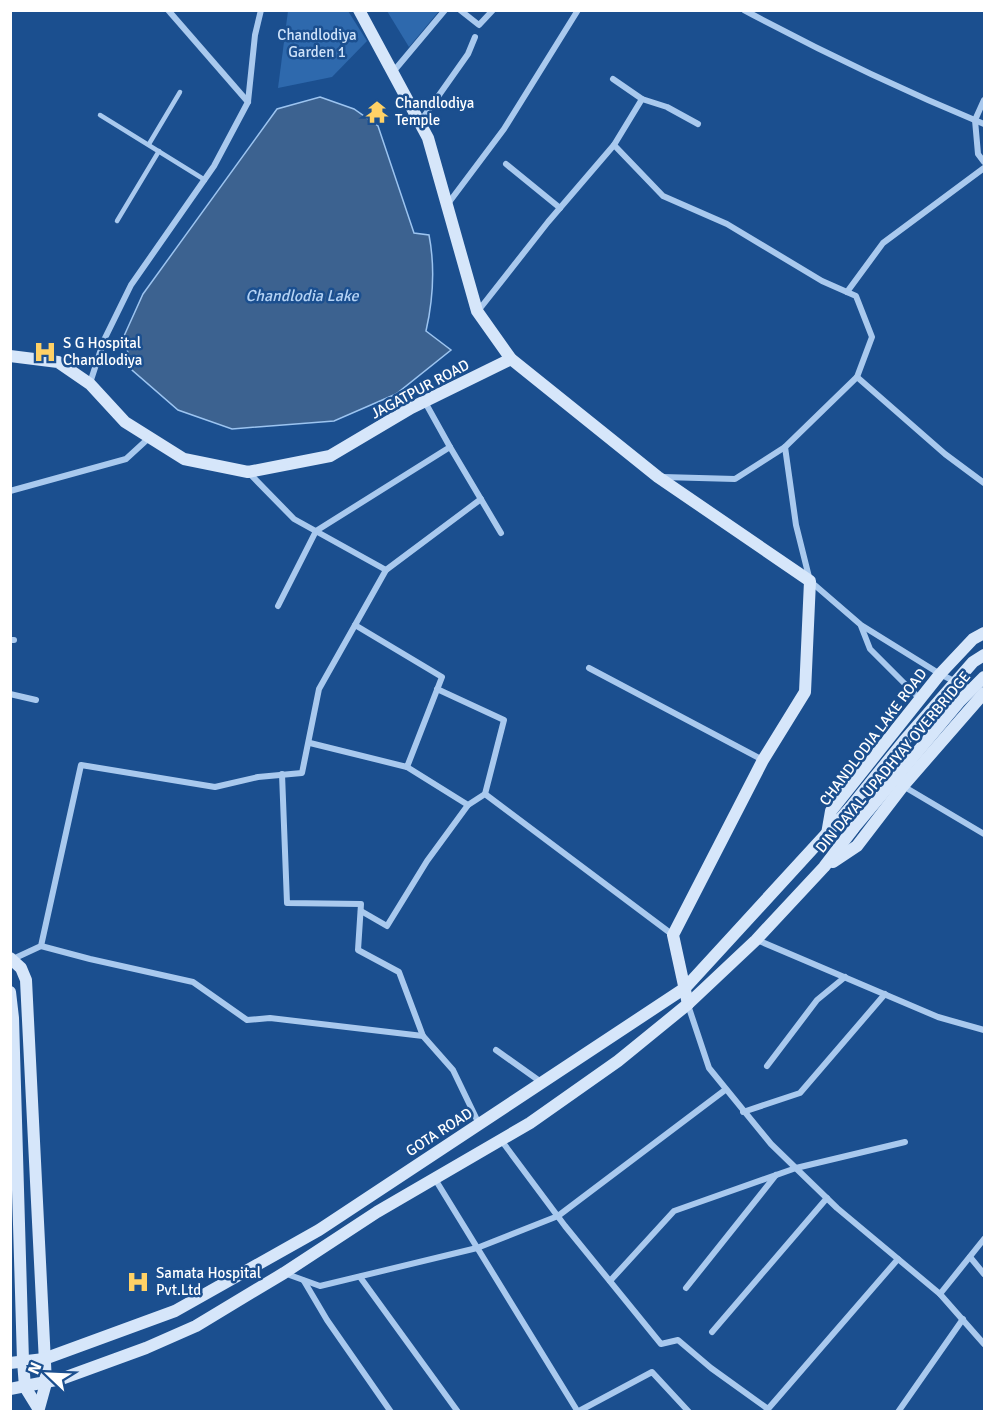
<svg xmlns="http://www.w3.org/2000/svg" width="995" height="1422" font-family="Signika,sans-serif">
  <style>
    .green { fill: #2e69ad }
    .water { fill: #3c6290; stroke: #9cc4f0; stroke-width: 1.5 }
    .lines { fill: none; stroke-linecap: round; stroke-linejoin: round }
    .lane { stroke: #a9c9ee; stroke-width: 4.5 }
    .street { stroke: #a9c9ee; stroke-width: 6 }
    .secondary { stroke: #d6e6fa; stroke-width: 12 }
    .secondary-bridge { stroke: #d6e6fa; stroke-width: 12 }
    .labels { text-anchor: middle; stroke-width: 5; stroke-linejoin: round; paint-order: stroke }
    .park-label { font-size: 15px; fill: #cfe3fa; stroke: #1b4f8f }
    .poi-label { font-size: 15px; fill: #fff; stroke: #1b4f8f; text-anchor: start }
    .street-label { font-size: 15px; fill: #fff; stroke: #1b4f8f }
    .water-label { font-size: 16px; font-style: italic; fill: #b5d3f5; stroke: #1b4f8f }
  </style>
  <rect width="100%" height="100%" fill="#1b4f8f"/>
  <g class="green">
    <path d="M288,11H348L367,41L332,77L278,88Z"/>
    <path d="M387,11H439L409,47Z"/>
  </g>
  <path class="water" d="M320,97L354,109L378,126L414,233L429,235C435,266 433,300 426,331L451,350L396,394L334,421L232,429L178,410L132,370L124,336L143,294L277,109Z"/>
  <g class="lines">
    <g class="lane">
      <path d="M100,115L205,180"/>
      <path d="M149,144L180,92"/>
      <path d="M117,221L159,151"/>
    </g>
    <g class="street">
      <path d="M168,10L248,102"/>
      <path d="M460,10L479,25L493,10"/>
      <path d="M744,10C822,52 902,90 984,124"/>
      <path d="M393,72L445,10"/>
      <path d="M613,79L642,99"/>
      <path d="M984,100L975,120L978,154L984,162"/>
      <path d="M420,122L468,54L475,37"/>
      <path d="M614,145L642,99L667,107L698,124"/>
      <path d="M506,164L560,208"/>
      <path d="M447,205L504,129L578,10"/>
      <path d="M847,292L883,243L984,168"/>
      <path d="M478,311L548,222L614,145L663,196L727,224L822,281L856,296L872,337L857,377L785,447L735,479L663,477"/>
      <path d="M857,377L945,454L984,483"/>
      <path d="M90,383L104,340L131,285L214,166L248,102L255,35L261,10"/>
      <path d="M450,447L501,533"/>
      <path d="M785,447L796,525L810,581L861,625L940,674L972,690"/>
      <path d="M10,491L126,459L150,437"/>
      <path d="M386,570L481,499"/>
      <path d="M278,606L316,531L450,447L425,402"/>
      <path d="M861,626L870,649L920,699"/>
      <path d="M10,640H14"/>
      <path d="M589,668L763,760"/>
      <path d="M437,689L504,720L485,794"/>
      <path d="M10,694L36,700"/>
      <path d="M310,743L407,767L442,677L355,625"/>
      <path d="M407,767L468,805L485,794L673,935"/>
      <path d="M282,774L287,903L361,904L358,950L399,972L423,1036"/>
      <path d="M903,786L984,834"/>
      <path d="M361,911L387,926L427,861L468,805"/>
      <path d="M757,940L938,1017L984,1030"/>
      <path d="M41,946L90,959L193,982L247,1020L270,1018L423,1036L453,1070L479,1124"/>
      <path d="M13,959L41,946L81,765L215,787L258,777L302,773L319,689L386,570L294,519L249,473"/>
      <path d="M688,1005L709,1068L771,1144L837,1208L940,1294L984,1239"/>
      <path d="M496,1050L541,1082"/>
      <path d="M767,1066L817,1000L845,977"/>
      <path d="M743,1112L800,1093L885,994"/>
      <path d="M501,1140L565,1226L661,1344L678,1340L711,1368L768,1409L898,1259"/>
      <path d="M435,1179L578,1412"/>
      <path d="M970,1257L984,1274"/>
      <path d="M284,1273L320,1286L477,1248L558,1216L725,1090"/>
      <path d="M360,1277L458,1412"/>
      <path d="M304,1281L327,1320L391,1412"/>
      <path d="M610,1281L674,1211L796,1168L905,1142"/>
      <path d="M686,1288L776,1175"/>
      <path d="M940,1294L984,1344"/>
      <path d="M712,1332L827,1198"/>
      <path d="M579,1411L652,1372L689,1412"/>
      <path d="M898,1412L963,1319"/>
    </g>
    <g class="secondary">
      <path d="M359,10L428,138L477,311L511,359L658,477L810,581L805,692L763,760L673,935L688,1004"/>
      <path d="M10,356L58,362L90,384L125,422L184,459L248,472L330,456L411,408L511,359"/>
      <path d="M827,834L831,811L940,674L973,639L984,633"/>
      <path d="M833,862L857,846L903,786L984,693"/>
      <path d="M10,958L21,968L26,980L46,1383L38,1412"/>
      <path d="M10,992L13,1018L23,1361L25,1387L38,1408"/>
      <path d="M10,1363L44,1359L175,1311L319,1230L685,988L850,808"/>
      <path d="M10,1389L61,1379L146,1348L196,1326L284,1273L377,1212L530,1123L618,1061L688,1004L756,940L824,867L853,829"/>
    </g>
    <g class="secondary-bridge">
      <path d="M850,808L904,741L973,662L984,655"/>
      <path d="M853,829L960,701L984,677"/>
    </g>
  </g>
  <defs>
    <g id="temple-bare" transform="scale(1.8)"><path d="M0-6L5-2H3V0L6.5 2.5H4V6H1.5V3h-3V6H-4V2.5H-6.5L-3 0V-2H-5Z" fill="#ffd166" stroke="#1b4f8f" stroke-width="2.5" paint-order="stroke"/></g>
    <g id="hospital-bare" transform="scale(1.8)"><path d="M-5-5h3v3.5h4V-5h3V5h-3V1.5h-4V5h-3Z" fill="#ffd166" stroke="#1b4f8f" stroke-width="2.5" paint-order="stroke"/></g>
  </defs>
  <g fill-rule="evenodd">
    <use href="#temple-bare" x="377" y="112"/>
    <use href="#hospital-bare" x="45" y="352"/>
    <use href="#hospital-bare" x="138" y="1282"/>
  </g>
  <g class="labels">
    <g class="park-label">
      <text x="317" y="40">Chandlodiya<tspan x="317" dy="17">Garden 1</tspan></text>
    </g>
    <g class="poi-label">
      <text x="395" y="108">Chandlodiya<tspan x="395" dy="17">Temple</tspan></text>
      <text x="63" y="348">S G Hospital<tspan x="63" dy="17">Chandlodiya</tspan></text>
      <text x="156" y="1278">Samata Hospital<tspan x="156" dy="17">Pvt.Ltd</tspan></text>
    </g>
    <g class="street-label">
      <text transform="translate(420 389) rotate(-28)" y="5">JAGATPUR ROAD</text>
      <text transform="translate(873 737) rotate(-53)" y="5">CHANDLODIA LAKE ROAD</text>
      <text transform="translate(893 762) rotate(-50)" y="5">DIN DAYAL UPADHYAY OVERBRIDGE</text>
      <text transform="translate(439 1132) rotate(-33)" y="5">GOTA ROAD</text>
    </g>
    <g class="water-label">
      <text x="302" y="301">Chandlodia Lake</text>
    </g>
  </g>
  <rect width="995" height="1422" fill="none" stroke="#ffffff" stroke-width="24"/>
  <g transform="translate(48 1374) rotate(293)" stroke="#1b4f8f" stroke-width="4.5" paint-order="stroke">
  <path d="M0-4.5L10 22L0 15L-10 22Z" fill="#ffffff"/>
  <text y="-9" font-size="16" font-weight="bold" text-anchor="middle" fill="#ffffff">N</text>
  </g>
</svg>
